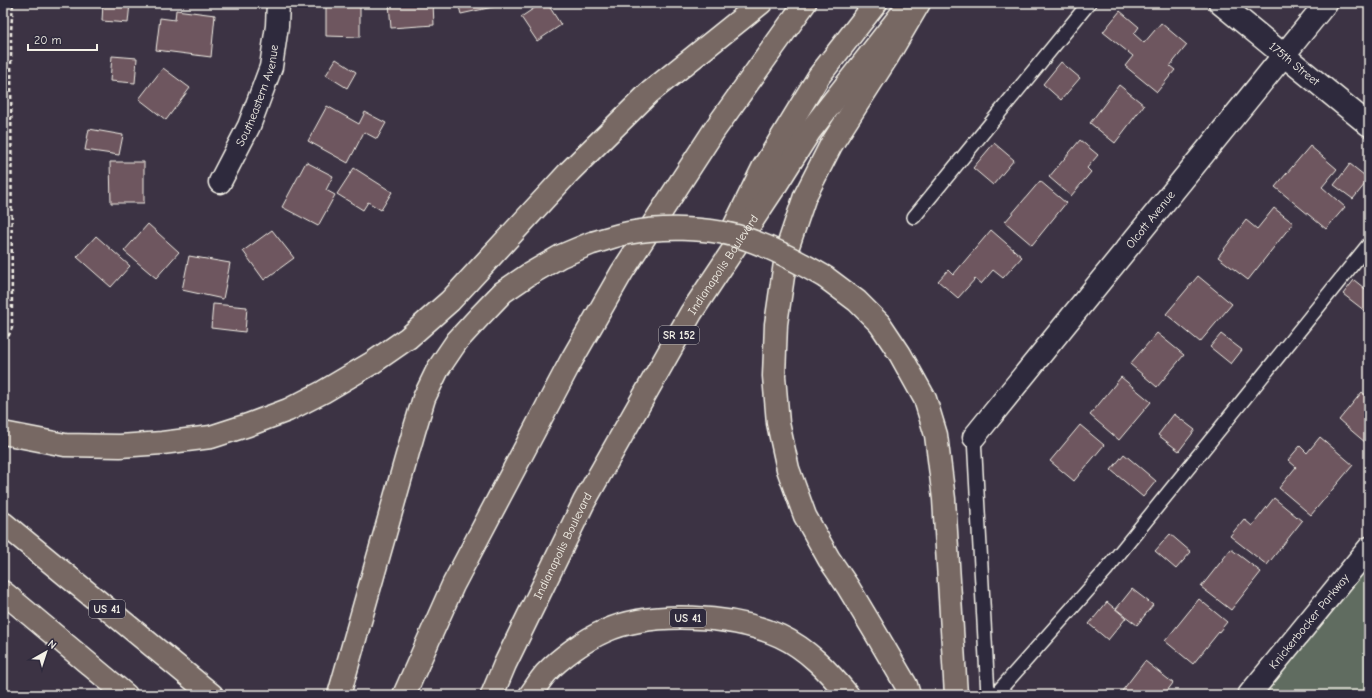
<svg xmlns="http://www.w3.org/2000/svg" width="1372" height="698" font-family="'Comic Neue',sans-serif">
  <style>
    .green { fill: #606c61; stroke: #aaaea4 }
    .building { fill: #6e565e; stroke: #f4f1e8 }
    .lines { fill: none; stroke-linecap: round; stroke-linejoin: round }
    .service-casing { stroke: #f4f1e8; stroke-width: 16 }
    .minor-casing { stroke: #f4f1e8; stroke-width: 25 }
    .tertiary-casing { stroke: #f4f1e8; stroke-width: 25 }
    .primary-casing { stroke: #f4f1e8; stroke-width: 25 }
    .motorway-casing { stroke: #f4f1e8; stroke-width: 25 }
    .path { stroke: #f4f1e8; stroke-width: 2.5; stroke-dasharray: 4 3; stroke-linecap: butt }
    .service { stroke: #2f2a3d; stroke-width: 13 }
    .minor { stroke: #2f2a3d; stroke-width: 22 }
    .tertiary { stroke: #2f2a3d; stroke-width: 22 }
    .primary { stroke: #776864; stroke-width: 22 }
    .motorway { stroke: #776864; stroke-width: 22 }
    .motorway-bridge-casing { stroke: #f4f1e8; stroke-width: 25; stroke-linecap: butt }
    .motorway-bridge { stroke: #776864; stroke-width: 22 }
    .labels { text-anchor: middle; stroke-width: 3; stroke-linejoin: round; paint-order: stroke }
    .shield { fill: #2f2a3d; stroke: #b9b5b5; stroke-width: 1 }
    .shield-label { font-size: 11px; font-weight: bold; fill: #f4f1e8 }
    .street-label { font-size: 12px; fill: #f4f1e8; stroke: #2f2a3d }
  </style>
  <rect width="100%" height="100%" fill="#3c3344"/>
  <filter id="ink" filterUnits="userSpaceOnUse"><feTurbulence type="fractalNoise" baseFrequency=".025" numOctaves="2"/><feDisplacementMap in="SourceGraphic" scale="8" xChannelSelector="R" yChannelSelector="G"/><feConvolveMatrix kernelMatrix="1 2 1 2 8 2 1 2 1" color-interpolation-filters="sRGB"/></filter>
  <g filter="url(#ink)">
    <path class="green" d="M1369,561V695H1261Z"/>
    <g class="building">
      <path d="M103,3H130L128,23L102,21Z"/>
      <path d="M326,3H360V37L326,36Z"/>
      <path d="M389,3H433L434,25L391,28Z"/>
      <path d="M458,3H506V4L461,14Z"/>
      <path d="M542,3H547L561,25L537,41L521,17Z"/>
      <path d="M176,10L215,15L211,57L156,50L160,18L175,20Z"/>
      <path d="M1120,11L1139,27L1134,34L1144,43L1161,23L1187,45L1170,66L1175,70L1157,92L1125,66L1133,56L1103,32Z"/>
      <path d="M112,56L137,58L135,83L110,81Z"/>
      <path d="M336,59L356,72L347,88L326,75Z"/>
      <path d="M1061,62L1080,78L1061,100L1043,84Z"/>
      <path d="M163,68L190,88L166,120L139,99Z"/>
      <path d="M1119,85L1144,105L1115,143L1090,123Z"/>
      <path d="M327,106L359,124L365,112L386,123L377,139L364,132L348,163L308,141Z"/>
      <path d="M89,129L123,135L119,155L85,150Z"/>
      <path d="M1080,140L1098,155L1087,168L1091,172L1071,196L1049,177Z"/>
      <path d="M994,143L1014,160L993,185L973,168Z"/>
      <path d="M1310,146L1337,169L1322,187L1345,207L1326,229L1275,187Z"/>
      <path d="M110,162H144V203H111Z"/>
      <path d="M306,162L333,176L326,190L335,195L318,226L282,207Z"/>
      <path d="M1350,164L1369,179L1353,199L1334,185Z"/>
      <path d="M354,168L392,192L381,210L368,202L363,210L337,194Z"/>
      <path d="M1040,181L1066,203L1032,245L1005,222Z"/>
      <path d="M1274,208L1293,223L1248,280L1218,257L1246,220L1257,229Z"/>
      <path d="M148,224L179,252L156,278L124,251Z"/>
      <path d="M272,230L294,258L264,280L243,251Z"/>
      <path d="M991,230L1022,257L1003,278L993,270L981,284L975,279L958,298L938,281L948,270L953,275Z"/>
      <path d="M96,236L130,266L111,287L77,257Z"/>
      <path d="M189,256L230,263L223,299L182,290Z"/>
      <path d="M1198,276L1232,304L1200,342L1166,314Z"/>
      <path d="M1354,280L1369,292V306L1365,311L1343,294Z"/>
      <path d="M213,304L247,307L245,332L211,328Z"/>
      <path d="M1157,333L1184,355L1157,387L1130,364Z"/>
      <path d="M1221,334L1242,350L1231,364L1210,347Z"/>
      <path d="M1121,377L1151,402L1119,440L1090,415Z"/>
      <path d="M1362,392L1369,398V440L1366,443L1339,420Z"/>
      <path d="M1174,414L1195,430L1179,451L1158,435Z"/>
      <path d="M1080,425L1104,445L1074,481L1050,461Z"/>
      <path d="M1320,437L1353,465L1311,515L1279,488L1296,467L1288,460L1300,446L1307,453Z"/>
      <path d="M1124,454L1156,481L1143,497L1111,470Z"/>
      <path d="M1274,498L1302,521L1267,565L1230,536L1244,519L1252,526Z"/>
      <path d="M1170,534L1191,552L1176,569L1155,551Z"/>
      <path d="M1231,549L1261,572L1231,610L1201,587Z"/>
      <path d="M1132,589L1153,605L1137,625L1116,609Z"/>
      <path d="M1199,599L1227,622L1193,664L1165,641Z"/>
      <path d="M1107,602L1126,618L1108,640L1089,624Z"/>
      <path d="M1145,661L1173,683L1164,695H1119Z"/>
    </g>
    <g class="lines">
      <g class="service-casing">
        <g id="service">
          <path d="M914,217L1089,3"/>
          <path d="M974,437L988,695"/>
          <path d="M995,695L1106,570L1369,244"/>
        </g>
      </g>
      <g class="minor-casing">
        <g id="minor">
          <path id="s1" d="M220,182L249,126L271,67L277,26L278,3"/>
          <path id="s2" d="M974,437L1326,3"/>
          <path id="s3" d="M1249,695L1369,548"/>
        </g>
      </g>
      <g class="tertiary-casing">
        <g id="tertiary">
          <path id="s4" d="M1220,3L1369,125"/>
        </g>
      </g>
      <g class="primary-casing">
        <g id="primary">
          <path d="M732,231L763,168L819,76L876,3"/>
          <path d="M404,695L453,585L571,361L622,272L715,129L805,3"/>
          <path id="s5" d="M492,695L505,664L584,502L691,313L776,185L810,131L910,3"/>
        </g>
      </g>
      <g class="motorway-casing">
        <g id="motorway">
          <path d="M825,277L857,301L880,324L900,354L925,399L936,435L944,499L956,695"/>
          <path d="M3,433L65,445L120,446L162,443L211,437L248,425L288,410L323,392L372,363L408,338L450,301L570,171L649,93L761,3"/>
          <path d="M3,523L212,695"/>
          <path d="M3,592L126,695"/>
          <path d="M339,695L414,431L424,398L438,369L457,341L480,316L503,292L528,275L561,256L592,243"/>
          <path d="M530,695C535,688 540,680 546,673C560,658 586,639 605,631C652,610 734,615 780,636C808,649 829,672 848,695"/>
          <path d="M909,695L906,685L875,632L848,587L829,559L805,516L788,469L778,423L774,376L776,324L787,249L805,196L831,145L888,56L919,3"/>
        </g>
      </g>
      <path class="path" d="M3,341L9,335L12,328L11,31L13,3"/>
      <use href="#service" class="service"/>
      <use href="#minor" class="minor"/>
      <use href="#tertiary" class="tertiary"/>
      <use href="#primary" class="primary"/>
      <use href="#motorway" class="motorway"/>
      <g class="motorway-bridge-casing">
        <path id="motorway-bridge" d="M592,243C604,240 616,235 628,233C660,227 705,227 737,236C768,245 797,261 825,277"/>
      </g>
      <use href="#motorway-bridge" class="motorway-bridge"/>
    </g>
  </g>
  <g class="labels">
    <g class="shield">
      <rect x="659" y="326" width="40" height="18" rx="3"/>
      <rect x="89" y="600" width="36" height="18" rx="3"/>
      <rect x="670" y="609" width="36" height="18" rx="3"/>
    </g>
    <g class="shield-label">
      <text x="679" y="339">SR 152</text>
      <text x="107" y="613">US 41</text>
      <text x="688" y="622">US 41</text>
    </g>
    <g class="street-label">
      <text dy="4" stroke="none"><textPath href="#s4" startOffset="96">175th Street</textPath></text>
      <text dy="4" stroke="none"><textPath href="#s1" startOffset="95">Southeastern Avenue</textPath></text>
      <text dy="4" stroke="none"><textPath href="#s2" startOffset="280">Olcott Avenue</textPath></text>
      <text dy="4" stroke="none"><textPath href="#s5" startOffset="489">Indianapolis Boulevard</textPath></text>
      <text dy="4" stroke="none"><textPath href="#s5" startOffset="165">Indianapolis Boulevard</textPath></text>
      <text dy="4" stroke="none"><textPath href="#s3" startOffset="95">Knickerbocker Parkway</textPath></text>
    </g>
  </g>
  <rect width="1372" height="698" fill="none" stroke="#2f2a3d" stroke-width="16"/>
  <rect x="8" y="8" width="1356" height="682" fill="none" stroke="#f4f1e8" stroke-width="1.5" filter="url(#ink)"/>
  <g transform="translate(46 652) rotate(39)" stroke="#2f2a3d" stroke-width="3" paint-order="stroke">
  <path d="M0-3L7 15L0 10L-7 15Z" fill="#f4f1e8"/>
  <text y="-6" font-size="11" font-weight="bold" text-anchor="middle" fill="#f4f1e8">N</text>
  </g>
  <path d="M28 44v6h69v-6" fill="none" stroke="#f4f1e8" stroke-width="2"/>
  <text x="34" y="44" font-size="12" fill="#f4f1e8" stroke="#2f2a3d" stroke-width="3" paint-order="stroke">20 m</text>
</svg>
